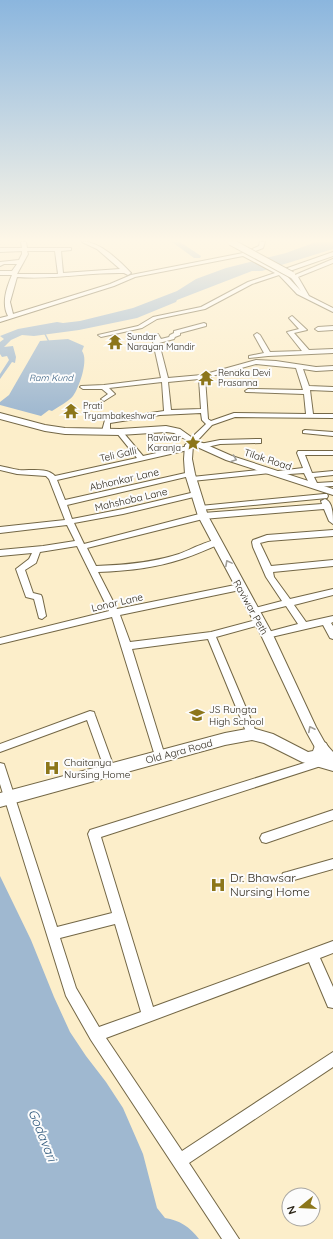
<svg xmlns="http://www.w3.org/2000/svg" width="333" height="1239" font-family="Quicksand,sans-serif">
  <style>
    .water { fill: #9fb8d0 }
    .pier { fill: #fceeca }
    .lines { fill: none; stroke-linecap: round; stroke-linejoin: round }
    .stream { stroke: #9fb8d0; stroke-width: 1.5 }
    .river { fill: #9fb8d0; fill-rule: evenodd }
    .minor-casing { stroke: #736746; stroke-width: 2 }
    .major-casing { stroke: #736746; stroke-width: 2 }
    .highway-casing { stroke: #736746; stroke-width: 2 }
    .minor { fill: #fff; fill-rule: evenodd }
    .major { fill: #fff; fill-rule: evenodd }
    .highway { fill: #fff; fill-rule: evenodd }
    .minor-bridge-casing { stroke: #736746; stroke-width: 8; stroke-linecap: butt }
    .minor-bridge { stroke: #fff; stroke-width: 6 }
    .oneway { stroke: #a09e98 }
    .labels { text-anchor: middle; stroke-width: 4; stroke-linejoin: round; paint-order: stroke }
    .far-poi-label { font-size: 9px; fill: #2d271a; stroke: #fcfcfc; text-anchor: start }
    .far-water-label { font-size: 9px; font-style: italic; fill: #325b7e; stroke: #fcfcfc }
    .street-label { font-size: 10px; fill: #2d271a; stroke: #fcfcfc }
    .poi-label { font-size: 10px; fill: #2d271a; stroke: #fcfcfc; text-anchor: start }
    .near-poi-label { font-size: 12px; fill: #2d271a; stroke: #fcfcfc; text-anchor: start }
    .near-water-label { font-size: 13px; font-style: italic; fill: #325b7e; stroke: #fcfcfc }
  </style>
  <rect width="100%" height="100%" fill="#fceeca"/>
  <g class="water">
    <path d="M316,242H333V249L262,271H252L177,300L176,302L137,318L79,330L34,336L22,335L11,340L4,347L13,346L16,357L15,363L12,362L0,379V374L9,360L7,356L2,357L0,354V342L4,339L0,336L18,329L57,322L63,323L80,321L133,308L177,291L196,279L226,268L286,253Z"/>
    <path d="M68,339L84,346L82,351C89,360 79,388 73,396C68,402 58,407 52,411L49,410L41,416L0,405V402L9,395L40,341Z"/>
    <path d="M0,876L31,940L54,997L70,1032L86,1056L106,1082L123,1108L143,1154L157,1208L165,1218C179,1220 190,1227 199,1239H0Z"/>
  </g>
  <path class="pier" d="M0,408L45,419L46,421L42,424L0,413Z"/>
  <g class="lines">
    <path class="stream" d="M44,332L49,342"/>
    <path class="river" d="M172,242H180L201,256L200,258H194Z"/>
    <g class="minor-casing">
      <g id="minor">
        <path d="M21,242H26L27,248H71V250L61,251L63,273L120,269L97,249L82,242C98,240 121,262 131,273L128,275L124,273C88,272 53,280 17,277L10,302L13,314L110,284L131,275L243,253L259,246L260,242H265L263,248L248,254L279,271L333,252V256L284,273L301,291L289,275L290,274L295,275L333,259V263L298,277L309,296L333,308V312L297,294L279,275L252,284L205,309L157,319L142,328L101,337L98,335L138,326L153,317L201,307L248,282L275,273L243,256L135,277L114,286L0,322V318L8,316C1,303 7,287 12,275H0V271H12L17,264H4L0,266V262L19,260L22,254V251L0,252V248H22ZM27,251H55L58,274H17L28,254Z"/>
        <path d="M292,316L307,330L294,333L309,350L333,349V353L268,356L249,358V356L264,353L254,335L257,333L260,335L270,352L302,351L287,332L299,329L289,318Z"/>
        <path d="M204,323L206,324V326L180,333V335L175,337L174,339L159,343L168,378L202,375L256,360L276,361L316,367L333,366V370L316,371L303,369L309,386L333,387V391L310,390L313,414H333V418L235,417L212,425L197,441H194L190,439L206,424L202,420L201,413L160,415L110,423V431L106,433L102,431L105,420L164,411L162,382L109,388L115,394L104,401L101,399L108,394L102,389H83L80,387L81,386L104,385L161,378L153,342L156,338L153,335L154,334H158L161,339L169,337L170,335L174,333V331ZM256,364L296,368L303,390L248,389L245,391L246,392L304,394L306,414L234,413L211,421L208,419L205,378ZM199,379L201,409L171,410L168,382Z"/>
        <path d="M333,326V330L318,331L315,329L318,327Z"/>
        <path d="M120,430L122,431L143,456L188,446L192,448L188,450L57,480L65,500L190,472L194,474L190,476L67,505L72,519L123,509L195,492L199,494L198,496L123,514L74,523L84,544L203,513L322,504L321,501L325,499C333,502 333,515 333,524L329,521L324,509L203,519L87,548L96,566C123,565 152,563 179,554C188,551 212,538 220,540L221,542L220,544C207,549 195,555 182,559C155,568 127,571 98,572L117,609L240,584L243,585L244,587L243,589L240,590L120,615L130,642L211,632L260,619L263,620L265,622L263,624L216,637L257,734L256,737L252,738L248,737L247,734L208,639L132,649L165,756L164,759L160,760L156,759L155,756L112,617L0,644V638L109,611L77,546L40,552L36,563L25,570L33,593L41,595L42,597L46,616L42,619L39,618L34,599L26,597L16,569L29,559L32,553L0,556V550L43,546L75,541L67,525L0,533V527L65,520L49,479L46,476L17,474L0,470V466C6,467 12,469 19,470C30,471 47,467 55,476L137,458L116,432Z"/>
        <path d="M305,430L333,432V436L303,433V431Z"/>
        <path d="M258,439H261V443L220,444L203,448L199,446L200,444L220,440Z"/>
        <path d="M298,451H333V455H305L312,473L333,471V475L314,477L317,483L333,482V486L311,487L304,473L275,475V471H278L303,468L297,453Z"/>
        <path d="M267,469H270V473L192,481L188,479L192,477Z"/>
        <path d="M324,494H327L328,496L327,498L200,510L196,508L200,506Z"/>
        <path d="M333,530V536L268,541L260,543L271,566L333,560V566L273,572L274,577L290,599L333,589V595L294,605L306,622L333,616V622L331,623L333,626V639L330,638L323,625L267,638L264,637L262,635L264,633L298,624L286,606L254,614L250,611L251,609L282,601L266,577L253,547L252,542L253,540L267,535Z"/>
        <path d="M90,711L94,712L95,715L115,770L114,773L110,774L106,773L87,720L0,752V744Z"/>
        <path d="M320,758L324,759L325,762L324,765L101,837L153,1007L333,941V953L320,958L333,987V1008L328,1007L309,962L106,1038L182,1151L333,1052V1067L189,1163L239,1239H222L91,1040L66,996L0,784V763L4,764L5,767L57,927L112,913L88,834L90,830ZM115,924L141,1012L99,1027L76,988L60,938Z"/>
        <path d="M333,810V820L266,843L262,842L260,838L262,834Z"/>
        <path d="M333,859V869L287,882L283,881L281,877L283,873L287,872Z"/>
      </g>
    </g>
    <g class="major-casing">
      <g id="major">
        <path d="M0,413L45,425L65,428L120,429L166,426L180,429L194,439L190,442L174,433L166,432L120,435L65,434L45,431L0,419Z"/>
        <path d="M198,441L232,456L333,489V495L226,460L195,446L194,444Z"/>
        <path d="M189,442L193,445L192,459L195,474L208,516L273,635L316,727L325,743L333,752V766L328,765L317,751L307,733L261,635L198,516L185,474L184,459L185,445Z"/>
      </g>
    </g>
    <g class="highway-casing">
      <path id="highway" d="M252,728L273,734L308,752L313,751L316,743L321,741L326,743L328,747L326,757L333,759V771L302,762L264,743L252,740L225,745L0,807V793L225,733Z"/>
    </g>
    <use href="#minor" class="minor"/>
    <use href="#major" class="major"/>
    <use href="#highway" class="highway"/>
    <g class="minor-bridge-casing">
      <path id="minor-bridge" d="M231,242L292,275"/>
    </g>
    <use href="#minor-bridge" class="minor-bridge"/>
  </g>
  <defs><path id="oneway-chevron" d="M-2-3.5L2.5 0L-2 3.5" fill="none" stroke-width="1.6" stroke-linecap="round" stroke-linejoin="round"/></defs>
  <g class="oneway">
    <use href="#oneway-chevron" transform="translate(234 459) rotate(20)"/>
    <use href="#oneway-chevron" transform="translate(228 563) rotate(-118)"/>
    <use href="#oneway-chevron" transform="translate(311 729) rotate(-117)"/>
  </g>
  <linearGradient id="sky" x2="0" y2="1"><stop stop-color="#8bb6de"/><stop offset="0.58" stop-color="#fef7e7"/><stop offset="1" stop-color="#fef7e7" stop-opacity="0"/></linearGradient>
  <rect width="333" height="415" fill="url(#sky)"/>
  <defs>
    <g id="temple-bare" transform="scale(1.2)"><path d="M0-6L5-2H3V0L6.5 2.5H4V6H1.5V3h-3V6H-4V2.5H-6.5L-3 0V-2H-5Z" fill="#8c761a" stroke="#fcfcfc" stroke-width="2.5" paint-order="stroke"/></g>
    <g id="sight-bare" transform="scale(1.2)"><path d="M0-6L1.8-2.2L6-1.7L2.9 1.2L3.7 5.4L0 3.3L-3.7 5.4L-2.9 1.2L-6-1.7L-1.8-2.2Z" fill="#8c761a" stroke="#fcfcfc" stroke-width="2.5" paint-order="stroke"/></g>
    <g id="school-bare" transform="scale(1.2)"><path d="M0-5L7-2L0 1L-7-2ZM-4 1L0 2.5L4 1V4Q0 6-4 4Z" fill="#8c761a" stroke="#fcfcfc" stroke-width="2.5" paint-order="stroke"/></g>
    <g id="hospital-bare" transform="scale(1.2)"><path d="M-5-5h3v3.5h4V-5h3V5h-3V1.5h-4V5h-3Z" fill="#8c761a" stroke="#fcfcfc" stroke-width="2.5" paint-order="stroke"/></g>
  </defs>
  <g fill-rule="evenodd">
    <use href="#temple-bare" x="115" y="342"/>
    <use href="#temple-bare" x="206" y="378"/>
    <use href="#temple-bare" x="71" y="411"/>
    <use href="#sight-bare" x="193" y="443"/>
    <use href="#school-bare" x="197" y="715"/>
    <use href="#hospital-bare" x="52" y="768"/>
    <use href="#hospital-bare" x="218" y="885"/>
  </g>
  <g class="labels">
    <g class="far-poi-label">
      <text x="127" y="340">Sundar<tspan x="127" dy="10">Narayan Mandir</tspan></text>
      <text x="218" y="376">Renaka Devi<tspan x="218" dy="10">Prasanna</tspan></text>
      <text x="83" y="409">Prati<tspan x="83" dy="10">Tryambakeshwar</tspan></text>
      <text x="181" y="441" text-anchor="end">Raviwar<tspan x="181" dy="10">Karanja</tspan></text>
    </g>
    <g class="far-water-label">
      <text x="51" y="381">Ram Kund</text>
    </g>
    <g class="street-label">
      <text transform="translate(118 454) rotate(-13)" y="4">Teli Galli</text>
      <text transform="translate(268 459) rotate(18)" y="4">Tilak Road</text>
      <text transform="translate(124 479) rotate(-13)" y="4">Abhonkar Lane</text>
      <text transform="translate(131 499) rotate(-13)" y="4">Mahshoba Lane</text>
      <text transform="translate(117 602) rotate(-13)" y="4">Lonar Lane</text>
      <text transform="translate(251 607) rotate(61)" y="4">Raviwar Peth</text>
      <text transform="translate(179 751) rotate(-15)" y="4">Old Agra Road</text>
    </g>
    <g class="poi-label">
      <text x="209" y="713">JS Rungta<tspan x="209" dy="12">High School</tspan></text>
      <text x="64" y="766">Chaitanya<tspan x="64" dy="12">Nursing Home</tspan></text>
    </g>
    <g class="near-poi-label">
      <text x="230" y="882">Dr. Bhawsar<tspan x="230" dy="14">Nursing Home</tspan></text>
    </g>
    <g class="near-water-label">
      <text transform="translate(43 1135) rotate(68)" y="5">Godavari</text>
    </g>
  </g>
  <g transform="translate(301 1207) rotate(252)"><circle r="19" fill="#fcfcfc" stroke="#a9a7a2"/>
  <path d="M0-3L7 15L0 10L-7 15Z" fill="#8c761a"/>
  <text y="-6" font-size="11" font-weight="bold" text-anchor="middle" fill="#2d271a">N</text>
  </g>
</svg>
